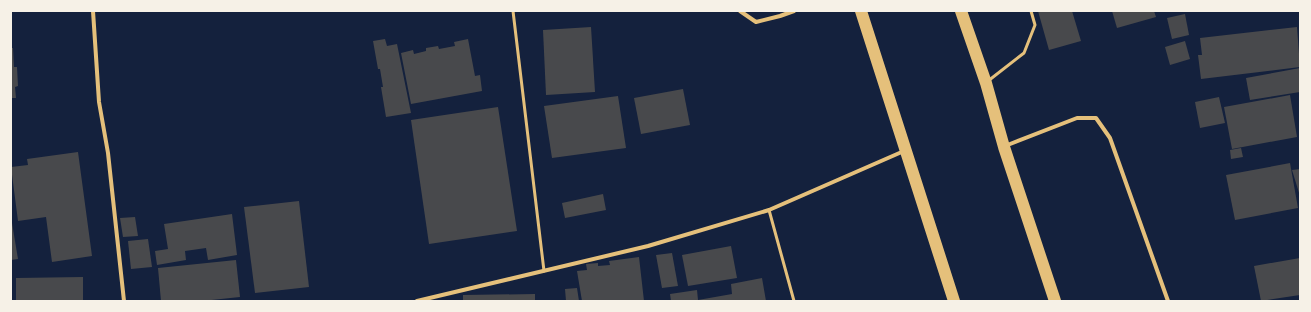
<svg xmlns="http://www.w3.org/2000/svg" width="1311" height="312" font-family="'PT Serif',serif">
  <style>
    .building { fill: #48494c }
    .lines { fill: none; stroke-linecap: round; stroke-linejoin: round }
    .service { stroke: #e5c07b; stroke-width: 3 }
    .minor { stroke: #e5c07b; stroke-width: 4 }
    .motorway { stroke: #e5c07b; stroke-width: 12 }
  </style>
  <rect width="100%" height="100%" fill="#14213d"/>
  <g class="building">
    <path d="M1038,11H1072L1081,41L1049,50Z"/>
    <path d="M1112,11H1154L1156,17L1117,28Z"/>
    <path d="M1185,14L1189,35L1172,39L1167,18Z"/>
    <path d="M591,27L595,92L546,95L543,30Z"/>
    <path d="M1297,27L1300,67L1201,79L1198,55H1202L1200,38Z"/>
    <path d="M385,39L387,46L397,44L411,113L386,117L381,87H383L380,69H378L373,41Z"/>
    <path d="M468,39L475,76L480,75L482,91L411,104L401,53L413,50L414,54L426,51V48L438,46L439,49L455,46L454,42Z"/>
    <path d="M1185,41L1190,59L1170,65L1165,47Z"/>
    <path d="M11,48H13L14,67H17L18,86L15,87L16,98H11Z"/>
    <path d="M1300,68V92L1250,100L1246,78Z"/>
    <path d="M683,89L690,125L641,134L634,98Z"/>
    <path d="M1290,95L1297,137L1232,149L1224,107Z"/>
    <path d="M618,96L626,148L552,158L544,106Z"/>
    <path d="M1219,97L1225,123L1200,128L1195,102Z"/>
    <path d="M498,107L517,231L429,244L411,120Z"/>
    <path d="M1241,148L1243,157L1231,159L1230,150Z"/>
    <path d="M78,152L92,256L52,262L46,217L18,221L11,167L28,165L27,159Z"/>
    <path d="M1290,163L1298,208L1235,220L1226,175Z"/>
    <path d="M1300,169V196L1292,170Z"/>
    <path d="M603,194L606,210L565,218L562,203Z"/>
    <path d="M299,201L309,287L255,293L244,207Z"/>
    <path d="M232,214L237,255L208,260L206,248L185,251L186,260L157,265L155,251L168,249L164,224Z"/>
    <path d="M11,217L18,259L11,260Z"/>
    <path d="M135,217L138,236L123,237L120,218Z"/>
    <path d="M148,239L152,267L131,269L128,241Z"/>
    <path d="M731,246L737,278L688,286L682,255Z"/>
    <path d="M672,253L678,286L662,288L656,255Z"/>
    <path d="M639,257L644,301H582L577,271L587,270L586,264L598,263V266L610,265L609,261Z"/>
    <path d="M1300,258V295L1261,301L1254,266Z"/>
    <path d="M236,260L240,297L202,301H161L158,268Z"/>
    <path d="M83,277V301H16V278Z"/>
    <path d="M762,278L766,301H671L670,294L697,290L698,300L732,294L731,284Z"/>
    <path d="M577,288L579,301H566L565,289Z"/>
    <path d="M535,294V301H463V295Z"/>
  </g>
  <g class="lines">
    <g class="service">
      <path d="M513,11L544,271"/>
      <path d="M988,81L1024,53L1035,25L1031,11"/>
      <path d="M769,210L794,301"/>
    </g>
    <g class="minor">
      <path d="M93,11L99,102L108,153L124,301"/>
      <path d="M740,11L756,22L780,16L794,11"/>
      <path d="M1005,146L1077,118H1096L1110,138L1168,301"/>
      <path d="M417,301L648,246L769,210L904,151"/>
    </g>
    <g class="motorway">
      <path d="M861,11L954,301"/>
      <path d="M961,11L986,83L1004,147L1055,301"/>
    </g>
  </g>
  <rect width="1311" height="312" fill="none" stroke="#f6f1e7" stroke-width="24"/>
</svg>
